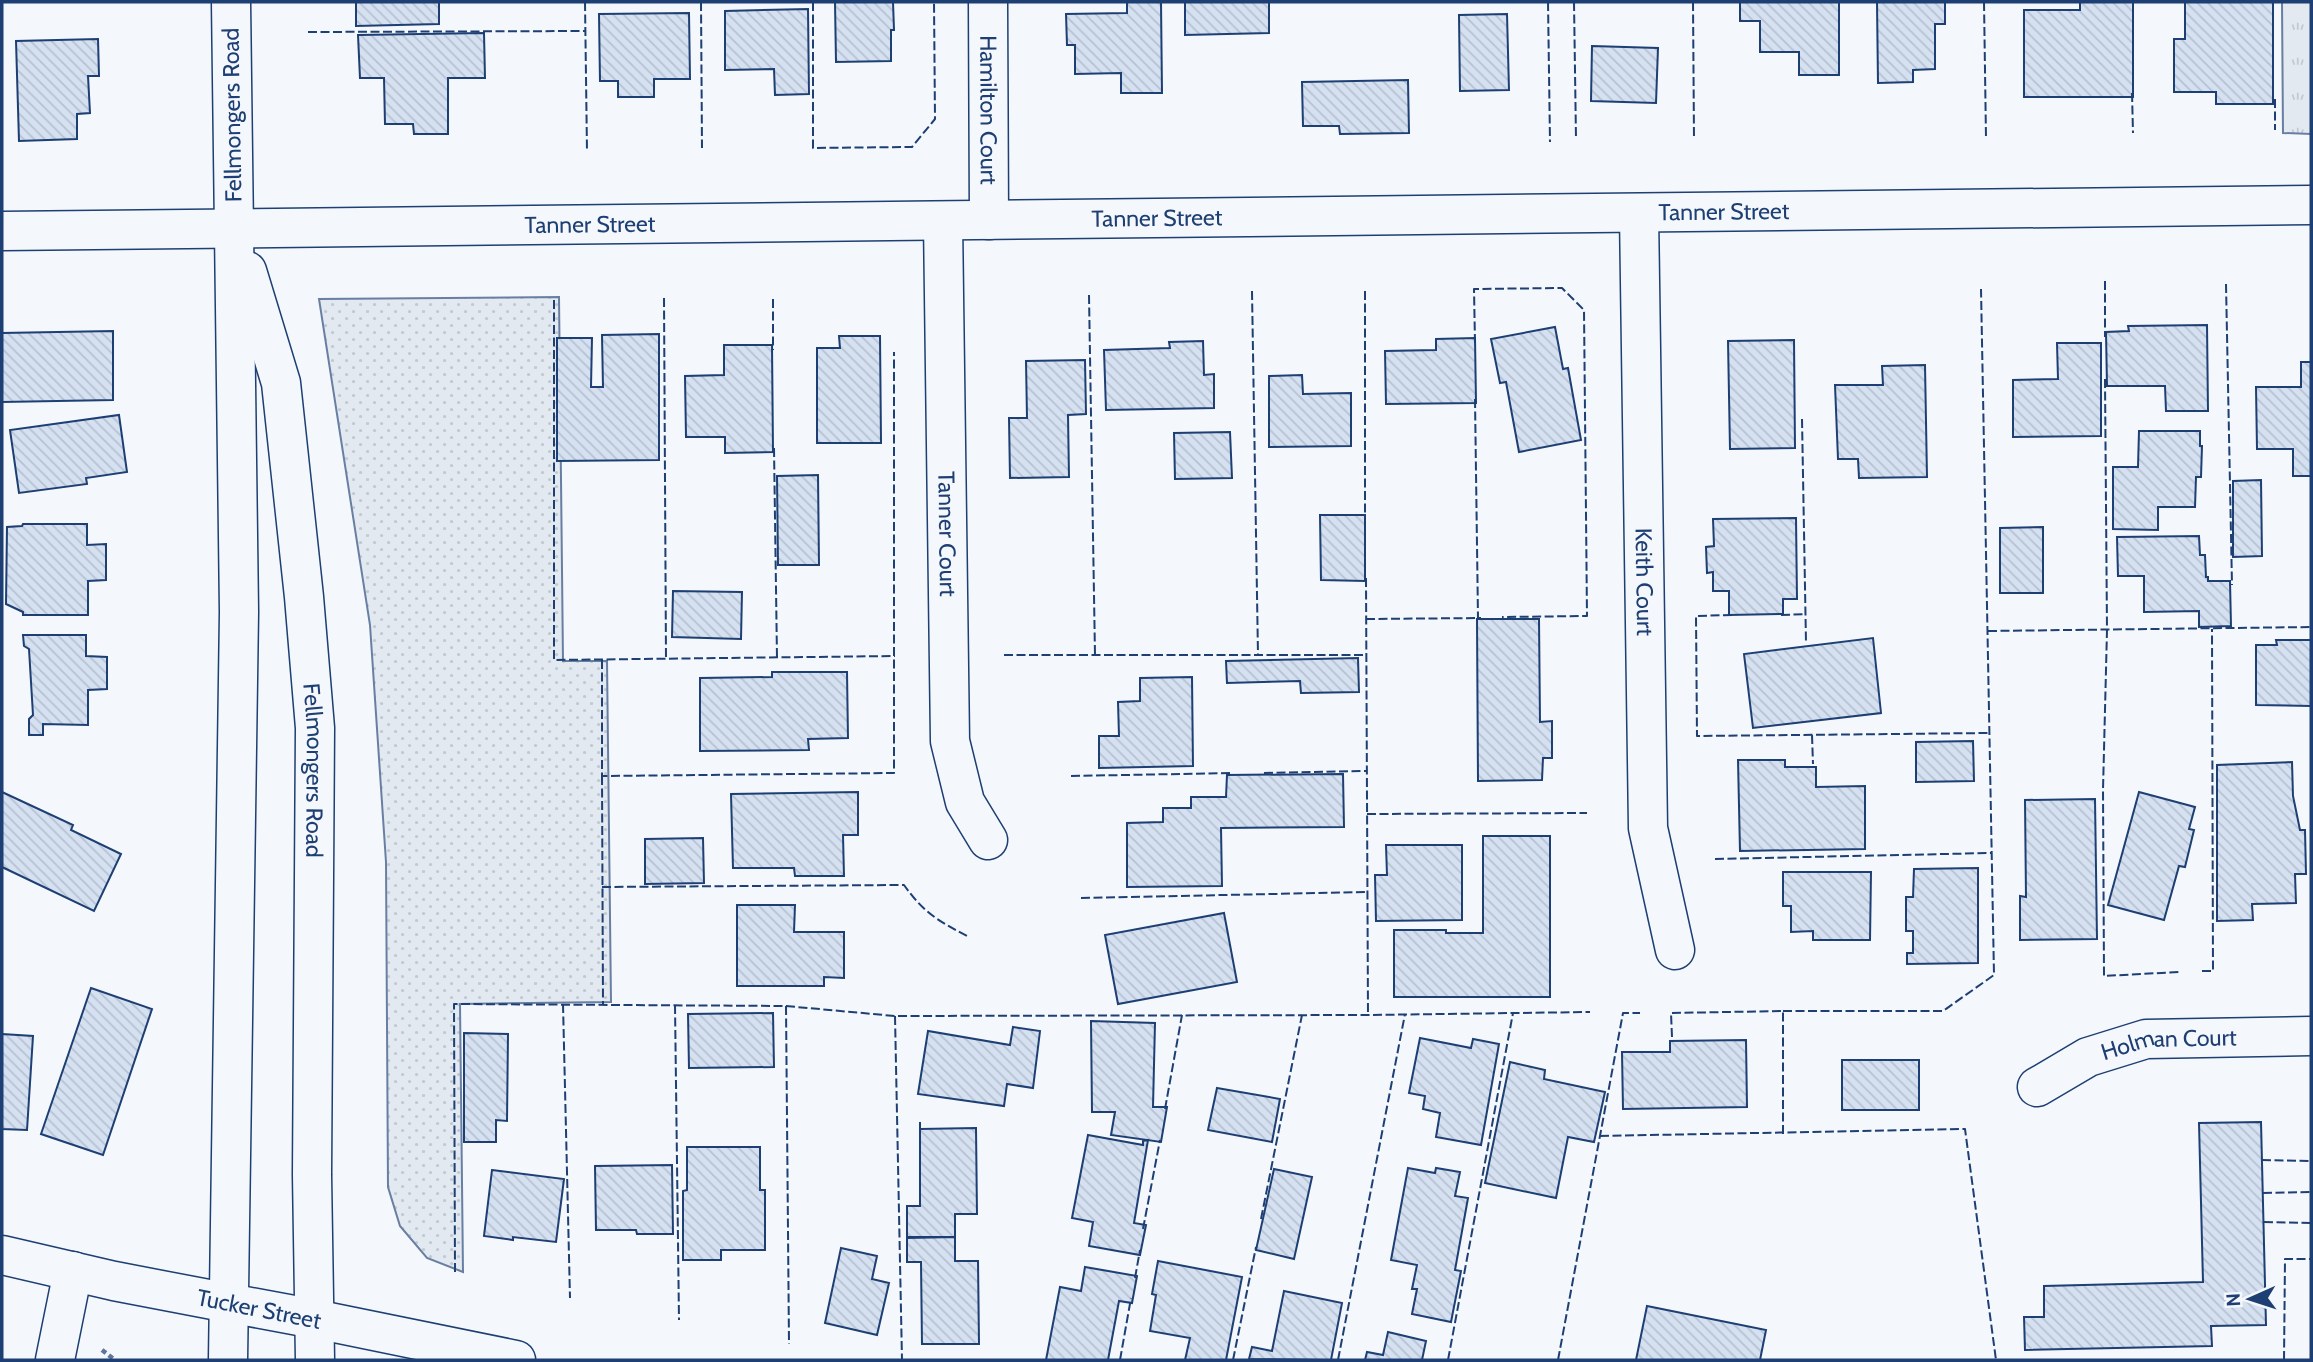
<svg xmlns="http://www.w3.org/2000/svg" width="2313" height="1362" font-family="Cabin,sans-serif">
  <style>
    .grass { fill: url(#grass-dots); stroke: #687fa3; stroke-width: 2 }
    .park { fill: url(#park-tufts); stroke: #687fa3; stroke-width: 2 }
    .building { fill: url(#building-back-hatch); stroke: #1d3f73; stroke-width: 2 }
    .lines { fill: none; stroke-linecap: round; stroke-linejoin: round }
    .minor-casing { stroke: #1d3f73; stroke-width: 41 }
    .tertiary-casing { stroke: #1d3f73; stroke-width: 41 }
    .secondary-casing { stroke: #1d3f73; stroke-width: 41 }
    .path { stroke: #5e769c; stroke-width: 4.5; stroke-dasharray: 5 3.5; stroke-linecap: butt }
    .minor { stroke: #f4f7fb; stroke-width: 38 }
    .tertiary { stroke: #f4f7fb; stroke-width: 38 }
    .secondary { stroke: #f4f7fb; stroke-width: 38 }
    .fence { stroke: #1d3f73; stroke-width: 2; stroke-dasharray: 9 3.5; stroke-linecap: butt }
    .labels { text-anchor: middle; stroke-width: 5; stroke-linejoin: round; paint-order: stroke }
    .street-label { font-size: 23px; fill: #1d3f73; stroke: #f4f7fb }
  </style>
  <defs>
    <pattern id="grass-dots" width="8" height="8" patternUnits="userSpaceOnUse" patternTransform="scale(1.75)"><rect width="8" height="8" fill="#e3e9f0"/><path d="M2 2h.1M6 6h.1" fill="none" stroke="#c2c9d1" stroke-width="1.8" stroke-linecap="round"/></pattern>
    <pattern id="park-tufts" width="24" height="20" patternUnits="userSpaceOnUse" patternTransform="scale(1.75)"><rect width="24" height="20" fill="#e3e9f0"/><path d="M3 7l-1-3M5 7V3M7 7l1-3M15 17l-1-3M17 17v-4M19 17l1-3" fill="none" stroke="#c2c9d1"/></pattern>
    <pattern id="building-back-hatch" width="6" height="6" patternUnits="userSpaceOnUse" patternTransform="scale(1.75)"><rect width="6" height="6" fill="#d5e0f0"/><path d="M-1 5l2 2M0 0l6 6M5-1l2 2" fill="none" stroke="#b6c1d1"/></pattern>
  </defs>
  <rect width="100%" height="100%" fill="#f4f7fb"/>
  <path class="grass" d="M559,297L563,661H607L611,1002L460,1004L463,1272L427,1258L400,1226L388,1187L386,862L370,625L319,299Z"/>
  <path class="park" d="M2282,2H2311V134L2283,133Z"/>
  <g class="building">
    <path d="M356,2H439V24L356,26Z"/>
    <path d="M835,2H893L894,30H891V61L836,62Z"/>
    <path d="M1127,2H1161L1162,93H1121V73L1075,74V45H1067L1066,14L1127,13Z"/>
    <path d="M1185,2H1269V33L1185,35Z"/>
    <path d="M1740,2H1839V75H1799V52H1760V21H1740Z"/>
    <path d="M1877,2H1945V24H1935V69L1913,70V82L1878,83Z"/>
    <path d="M2080,2H2133V97H2024V10H2080Z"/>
    <path d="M2185,2H2273V104H2216V92H2174V39H2185Z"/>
    <path d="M808,9L809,94L775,95L774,69L725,70V11Z"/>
    <path d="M689,13L690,79H654V97H618V81H600L599,14Z"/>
    <path d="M1507,14L1509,90L1460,91L1459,15Z"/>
    <path d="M484,33L485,78H448V134H414L413,124H385L384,78H360L358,35Z"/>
    <path d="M98,39L99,76H88L90,113L77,114V139L19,141L16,41Z"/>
    <path d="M1592,46L1658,48L1656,103L1591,101Z"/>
    <path d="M1408,80L1409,133L1340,134L1339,126H1303L1302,82Z"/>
    <path d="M2207,325L2208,411H2166L2165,386H2107L2106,332L2129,331L2128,326Z"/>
    <path d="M1555,327L1563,369L1568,368L1581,440L1519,452L1506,382L1500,383L1491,339Z"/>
    <path d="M113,331V400L2,402V333Z"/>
    <path d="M659,334V460L557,461V338H592L591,387H603L602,335Z"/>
    <path d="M839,336H880L881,443H817V348H840Z"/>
    <path d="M1475,338L1476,403L1386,404L1385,351L1436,350V339Z"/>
    <path d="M1794,340L1795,448L1730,449L1728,341Z"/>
    <path d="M1203,341L1204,375L1214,374V408L1106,410L1104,350L1170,348L1169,342Z"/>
    <path d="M2057,343H2101V436L2013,437V380L2058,379Z"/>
    <path d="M724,345H772L773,452L725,453V437H686L685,376L724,375Z"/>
    <path d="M1085,360L1086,414L1068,415L1069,477L1010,478L1009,418H1027L1026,361Z"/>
    <path d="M2301,362H2311V476H2293V449H2257L2256,387H2301Z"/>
    <path d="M1925,365L1927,477L1859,478L1858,459H1838L1835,385H1883L1882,366Z"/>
    <path d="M1302,375L1303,394L1351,393V446L1269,447V376Z"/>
    <path d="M119,415L127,472L86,478L87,484L19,493L10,430Z"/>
    <path d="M2139,431H2200V446H2202L2201,477H2196L2195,507H2158V530L2113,529V467H2138Z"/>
    <path d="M1230,432L1232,478L1175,479L1174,433Z"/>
    <path d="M818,475L819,565H778L777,476Z"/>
    <path d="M2261,480L2262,556L2233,557V481Z"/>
    <path d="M1320,515H1365V581L1321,580Z"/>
    <path d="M1796,518L1797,599H1783V614L1729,615V591H1713V572L1707,573L1706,547L1714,546L1713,519Z"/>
    <path d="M23,524H87V545L106,544V580L88,581V615H23V612L6,604L7,527L22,526Z"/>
    <path d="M2043,527V593H2000V528Z"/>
    <path d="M2199,536L2200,555H2205L2206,577H2208V581H2230L2231,626L2199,627V611L2144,612V576H2118L2117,537Z"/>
    <path d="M673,591L742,592L741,639L672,637Z"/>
    <path d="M1477,619H1539L1540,722L1552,721V758H1543L1542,780L1478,781Z"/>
    <path d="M23,635H86V656L107,657V689L88,690V725L43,724V735H29V719L33,715L29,649L24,646Z"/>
    <path d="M1873,638L1881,713L1753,728L1744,654Z"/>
    <path d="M2276,640H2311V706L2256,705V645H2277Z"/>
    <path d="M1358,658L1359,692L1301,693L1300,681L1227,683L1226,661Z"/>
    <path d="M772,672H847L848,738L808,739L809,750L700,751V678L772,677Z"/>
    <path d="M1192,677L1193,766L1099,768V736H1119L1118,702L1140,701V678Z"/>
    <path d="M1973,741L1974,781L1916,782V742Z"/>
    <path d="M1738,760H1785V767H1816V787L1865,786V849L1740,851Z"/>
    <path d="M2292,762L2293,796L2300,830H2305L2306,874H2295L2296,903L2252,904L2253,920L2217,921V765Z"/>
    <path d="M1343,774L1344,827L1221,828L1222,886L1127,887V823L1163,822V808H1191V797H1226L1227,775Z"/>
    <path d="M2,792L73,825L71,830L121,854L94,911L2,867Z"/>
    <path d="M858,792V835H843L844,876H795L794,868H733L731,794Z"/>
    <path d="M2139,792L2195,807L2189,829L2194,830L2185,867L2179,866L2164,920L2108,905Z"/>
    <path d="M2095,799L2097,939L2020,940V896L2026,897L2025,800Z"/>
    <path d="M1483,836H1550V997H1394V930H1446V933H1483Z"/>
    <path d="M703,838L704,883L645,884V839Z"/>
    <path d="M1386,845H1462V920L1376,921L1375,875H1387Z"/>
    <path d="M1978,868V963L1907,964V953H1913V931H1906V897H1913L1914,869Z"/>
    <path d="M1783,872H1871L1870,940H1813V931L1791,932V906H1783Z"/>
    <path d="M737,905H795L794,932H844V978L824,977V986H737Z"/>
    <path d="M1224,913L1237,982L1118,1004L1105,935Z"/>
    <path d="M91,988L152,1009L103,1155L41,1134Z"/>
    <path d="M773,1013L774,1067L689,1068L688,1014Z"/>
    <path d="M1091,1021L1155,1023L1153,1107H1167L1161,1142L1111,1135L1115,1112H1092Z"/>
    <path d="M1013,1027L1040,1031L1033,1088L1007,1084L1004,1106L918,1094L928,1031L1010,1045Z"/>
    <path d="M464,1033L508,1034L507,1121L496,1120V1142H464Z"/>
    <path d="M2,1034L33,1036L27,1130L2,1129Z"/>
    <path d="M1420,1038L1471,1048L1473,1039L1499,1044L1481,1145L1436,1137L1440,1113L1423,1109L1425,1096L1409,1093Z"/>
    <path d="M1746,1040L1747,1107L1623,1109L1622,1052H1670V1041Z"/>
    <rect x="1842" y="1060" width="77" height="50"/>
    <path d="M1510,1062L1545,1070L1544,1079L1605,1092L1594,1142L1568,1137L1556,1198L1485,1183Z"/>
    <path d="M1217,1088L1280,1099L1272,1142L1208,1130Z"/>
    <path d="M920,1122V1129L976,1128L977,1214H955V1237H907V1206H920Z"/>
    <path d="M2261,1122L2266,1325L2211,1326L2212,1346L2025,1350L2024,1317H2044V1286L2203,1282L2199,1123Z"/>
    <path d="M1088,1135L1143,1145V1141L1148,1140L1134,1223L1146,1225L1140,1255L1089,1246L1093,1222L1072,1218Z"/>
    <path d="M687,1147H760V1190H765V1250H721V1260H683V1191L687,1190Z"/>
    <path d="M672,1165L673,1234H637L636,1230H596L595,1166Z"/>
    <path d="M1408,1168L1435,1173L1436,1168L1460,1172L1455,1196L1468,1198L1455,1270L1461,1271L1451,1322L1412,1314L1417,1289H1412L1417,1265L1391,1260Z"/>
    <path d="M1274,1169L1312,1177L1294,1259L1256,1250Z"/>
    <path d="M492,1170L564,1179L556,1242L513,1237V1240L484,1236Z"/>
    <path d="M955,1237V1261H978L979,1344H922L921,1262H907V1238Z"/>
    <path d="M841,1248L877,1256L872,1279L889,1283L877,1335L825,1323Z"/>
    <path d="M1158,1261L1242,1277L1226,1360H1185L1190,1338L1150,1331L1156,1295L1152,1294Z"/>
    <path d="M1085,1267L1137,1276L1132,1303L1119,1301L1108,1360H1046L1060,1287L1081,1291Z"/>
    <path d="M1284,1291L1342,1303L1331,1360L1249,1359L1252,1347L1272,1351Z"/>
    <path d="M1647,1306L1766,1330L1760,1360H1636Z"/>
    <path d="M1388,1332L1426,1341L1422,1360H1365L1367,1352L1383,1355Z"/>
  </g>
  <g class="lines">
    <g class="minor-casing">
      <g id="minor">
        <path id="s1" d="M988,2L989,220"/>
        <path id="s2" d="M1639,213L1648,828L1675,950"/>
        <path id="s3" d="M943,221L950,741L965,802L988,840"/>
        <path id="s4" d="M2,231L2311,205"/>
        <path id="s5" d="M2037,1087L2088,1057L2146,1039L2311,1036"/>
        <path d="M55,1360L73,1271"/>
      </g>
    </g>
    <g class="tertiary-casing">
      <g id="tertiary">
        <path d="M2,1255L114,1281L229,1303"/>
        <path d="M315,1319L516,1360"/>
      </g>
    </g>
    <g class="secondary-casing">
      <g id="secondary">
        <path id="s6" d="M247,271L281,383L304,597L315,728L312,1175L315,1360"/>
        <path d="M229,1303L315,1319"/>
        <path d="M228,1360L239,612L231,2"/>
      </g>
    </g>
    <path class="path" d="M102,1350L115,1360"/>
    <use href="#minor" class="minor"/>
    <use href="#tertiary" class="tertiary"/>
    <use href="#secondary" class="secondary"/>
    <g class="fence">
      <path d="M585,2L587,151"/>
      <path d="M701,2L702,148"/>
      <path d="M813,2V148L912,147L935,119L934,2"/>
      <path d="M1548,2L1550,142"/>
      <path d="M1574,2L1576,139"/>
      <path d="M1693,2L1694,139"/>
      <path d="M1984,2L1986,138"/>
      <path d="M308,32L586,31"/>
      <path d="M2132,93L2133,133"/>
      <path d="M2275,99V130"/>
      <path d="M2105,281V337"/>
      <path d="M2226,284L2232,585"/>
      <path d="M1252,291L1258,655"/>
      <path d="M1365,291V518"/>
      <path d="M1089,295L1095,655"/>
      <path d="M664,298L666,660"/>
      <path d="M773,299V350"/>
      <path d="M554,300V660L895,656"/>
      <path d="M1475,343L1474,289L1562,288L1584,310L1587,616L1502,617"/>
      <path d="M2105,379L2107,630L2103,790L2104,976L2179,972"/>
      <path d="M1475,399L1478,618"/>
      <path d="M1802,419L1806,643"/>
      <path d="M774,448L777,658"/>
      <path d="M1366,578L1368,1015"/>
      <path d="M1732,615L1696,616L1697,736L1989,733"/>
      <path d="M1781,615L1806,614"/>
      <path d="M1366,619L1481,618"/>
      <path d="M1988,631L2311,627"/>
      <path d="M1004,655H1366"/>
      <path d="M602,660V776L894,773V352"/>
      <path d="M1812,735L1813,764"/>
      <path d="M1264,773L1366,771"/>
      <path d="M602,776L603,1004"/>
      <path d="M1071,776L1232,773"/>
      <path d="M1367,814L1587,813"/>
      <path d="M1715,859L1991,853"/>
      <path d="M602,887L904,885C924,913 937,920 967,936"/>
      <path d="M1081,898L1367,892"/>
      <path d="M2202,971H2213L2212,629"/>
      <path d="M563,1004L570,1298"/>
      <path d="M675,1005L679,1320"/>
      <path d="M786,1006L789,1344"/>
      <path d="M1783,1011H1943L1994,975L1981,289"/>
      <path d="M895,1016L902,1360"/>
      <path d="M1672,1037L1671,1013L1783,1011V1134"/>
      <path d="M1165,1109L1182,1015"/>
      <path d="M1600,1136L1965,1129L1996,1360"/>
      <path d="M2262,1160L2311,1161"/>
      <path d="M2263,1193L2311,1192"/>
      <path d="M1261,1219L1302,1015"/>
      <path d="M2264,1222L2311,1223"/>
      <path d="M1143,1229L1160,1140"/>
      <path d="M455,1272L454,1004L786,1006L895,1016L1368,1015L1590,1012"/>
      <path d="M1135,1278L1140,1250"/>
      <path d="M1120,1360L1131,1298"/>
      <path d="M1233,1360L1256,1247"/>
      <path d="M1338,1360L1405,1014"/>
      <path d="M1448,1360L1513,1013"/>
      <path d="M1558,1360L1623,1013H1640"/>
      <path d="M2284,1360L2285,1259H2311"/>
    </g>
  </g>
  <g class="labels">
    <g class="street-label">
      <text dy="8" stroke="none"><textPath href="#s1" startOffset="108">Hamilton Court</textPath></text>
      <text transform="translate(232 115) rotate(-91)" y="8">Fellmongers Road</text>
      <text dy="8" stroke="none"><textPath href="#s4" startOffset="1722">Tanner Street</textPath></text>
      <text dy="8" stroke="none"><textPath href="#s4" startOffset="1155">Tanner Street</textPath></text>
      <text dy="8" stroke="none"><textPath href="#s4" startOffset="588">Tanner Street</textPath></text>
      <text dy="8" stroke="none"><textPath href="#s3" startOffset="313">Tanner Court</textPath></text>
      <text dy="8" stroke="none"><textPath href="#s2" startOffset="369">Keith Court</textPath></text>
      <text dy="8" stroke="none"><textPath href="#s6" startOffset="506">Fellmongers Road</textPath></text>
      <text dy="8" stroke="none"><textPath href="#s5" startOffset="142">Holman Court</textPath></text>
      <text transform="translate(259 1309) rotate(11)" y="8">Tucker Street</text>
    </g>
  </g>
  <rect width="2313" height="1362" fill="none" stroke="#1d3f73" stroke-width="7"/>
  <g transform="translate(2250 1299) rotate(267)" stroke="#f4f7fb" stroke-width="5" paint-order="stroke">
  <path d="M0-5L12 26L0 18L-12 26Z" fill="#1d3f73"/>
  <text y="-10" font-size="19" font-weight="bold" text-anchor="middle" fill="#1d3f73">N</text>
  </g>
</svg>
